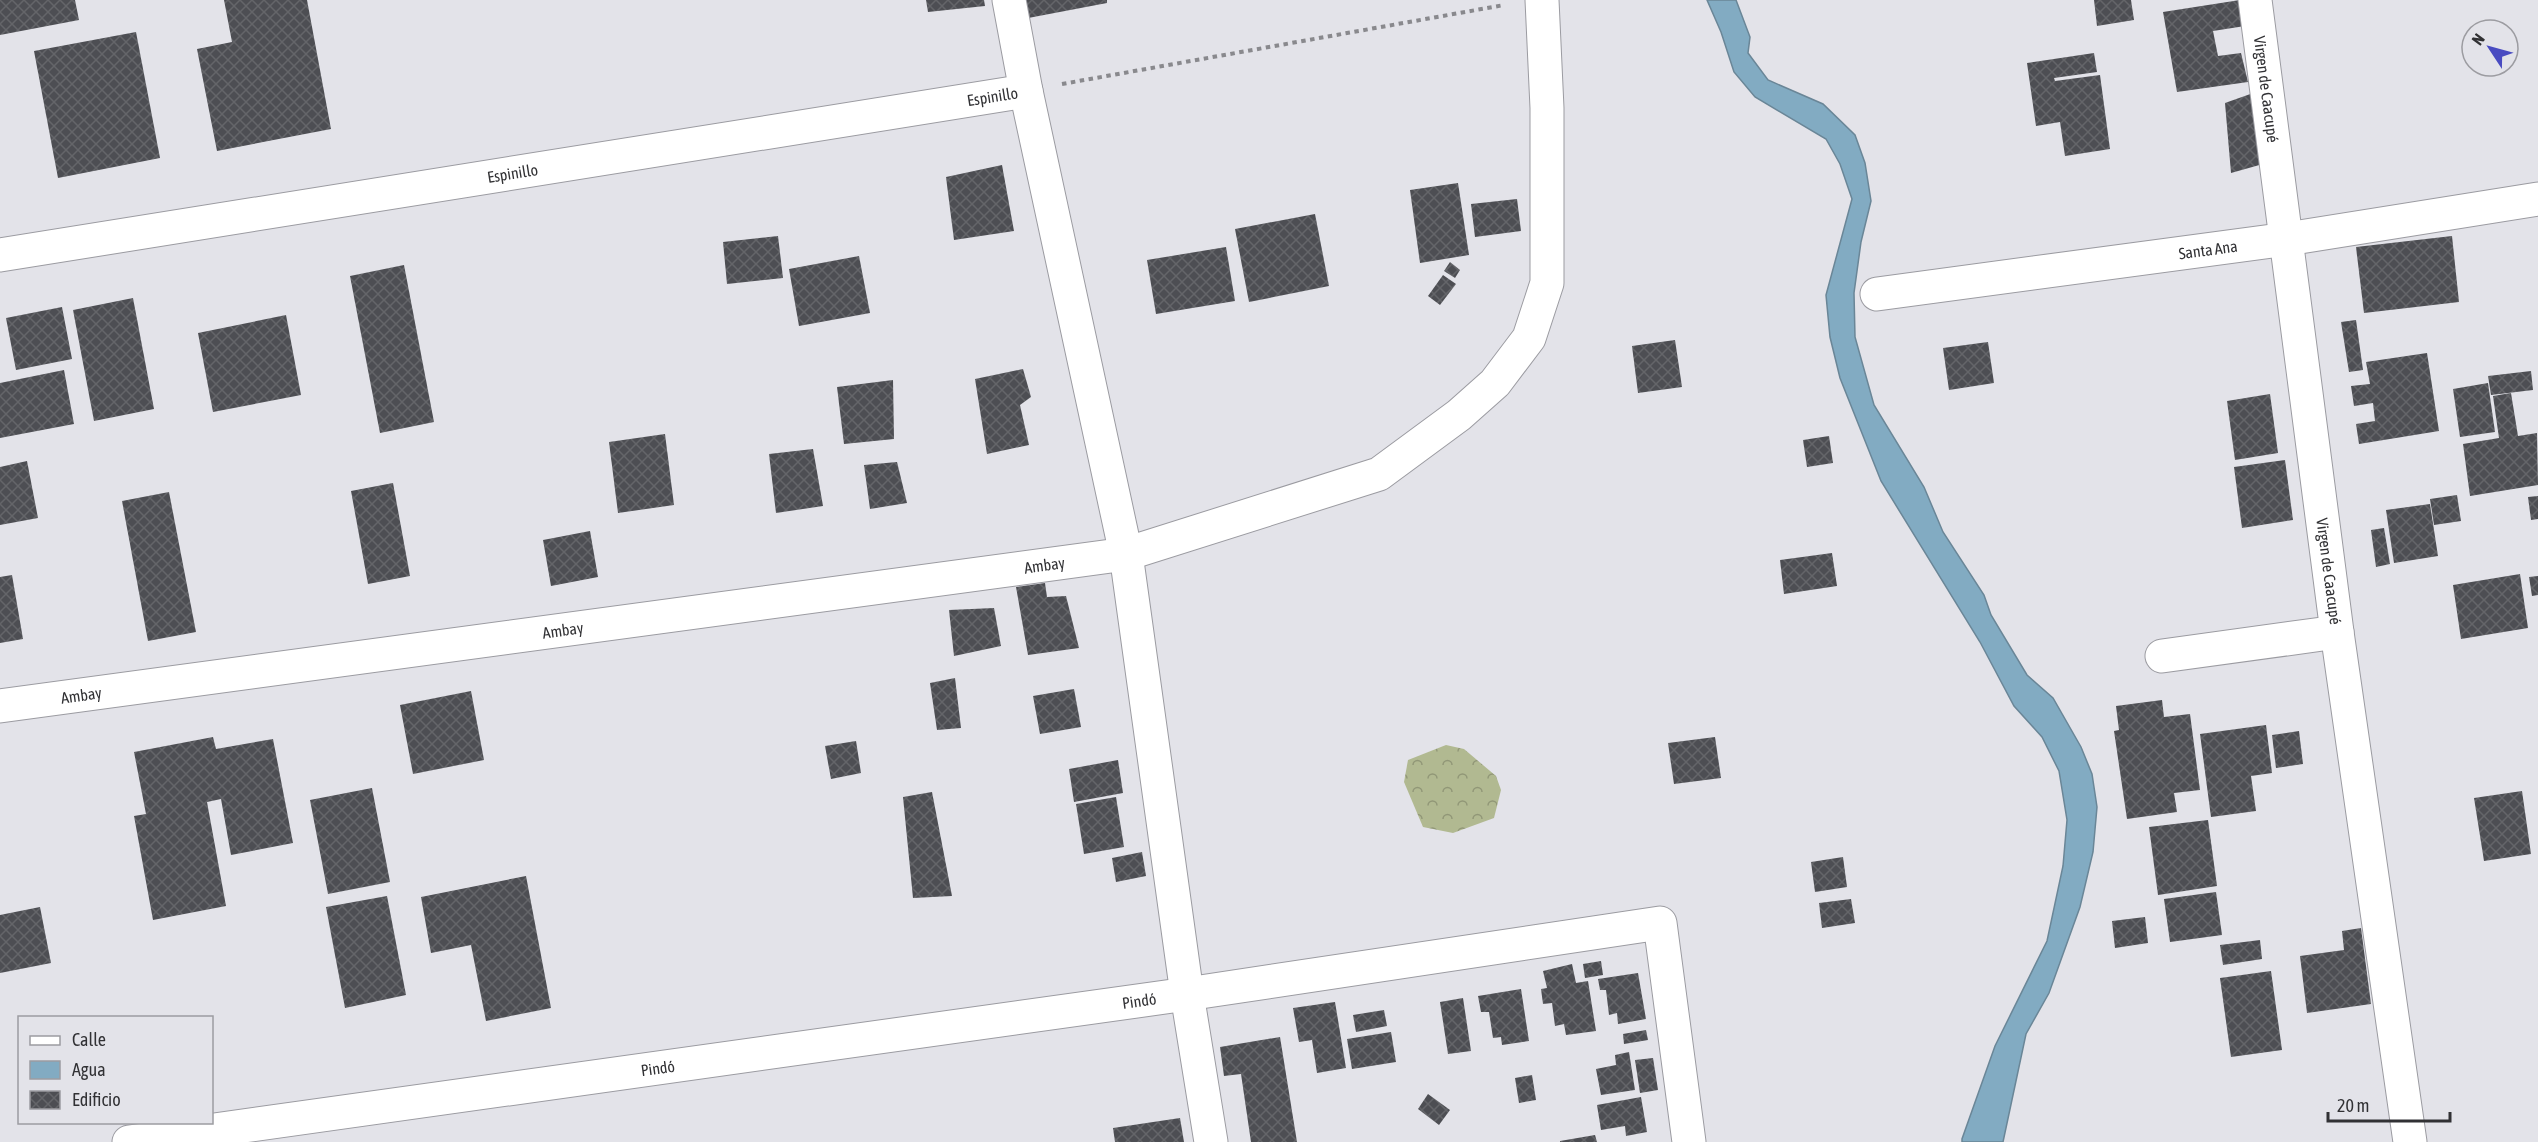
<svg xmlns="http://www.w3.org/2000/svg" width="2538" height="1142" font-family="'Asap Condensed',sans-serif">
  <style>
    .forest { fill: url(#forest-crowns) }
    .water { fill: #82abc2; stroke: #6a8697; stroke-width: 1.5 }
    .building { fill: url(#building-cross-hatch) }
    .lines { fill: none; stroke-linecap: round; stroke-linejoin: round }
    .minor-casing { stroke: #9b9ba1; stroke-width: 35 }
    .path { stroke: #89898d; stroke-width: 4; stroke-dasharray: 4.5 4.5; stroke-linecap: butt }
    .minor { stroke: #fff; stroke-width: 33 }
    .labels { text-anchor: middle; stroke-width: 6; stroke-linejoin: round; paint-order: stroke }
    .street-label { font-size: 16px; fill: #313134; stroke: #e3e3e9 }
  </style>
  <defs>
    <pattern id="forest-crowns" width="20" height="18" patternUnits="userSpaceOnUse" patternTransform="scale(1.5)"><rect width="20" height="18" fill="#b1b991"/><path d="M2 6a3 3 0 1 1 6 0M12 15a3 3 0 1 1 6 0" fill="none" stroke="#919777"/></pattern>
    <pattern id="building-cross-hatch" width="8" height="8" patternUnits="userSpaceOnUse" patternTransform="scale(1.5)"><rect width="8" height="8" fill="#4d4e53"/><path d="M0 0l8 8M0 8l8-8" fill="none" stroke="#646569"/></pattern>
  </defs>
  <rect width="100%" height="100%" fill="#e3e3e9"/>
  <path class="forest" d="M1446,745L1464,749L1496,776L1501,790L1494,818L1453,833L1423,827L1404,782L1408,760Z"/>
  <path class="water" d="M1707,0H1736L1750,37L1748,53L1768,80L1823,104L1855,135L1865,163L1871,201L1861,242L1854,293L1855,337L1874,405L1924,487L1943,532L1984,595L1991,615L2027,675L2053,698L2081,747L2092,774L2097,807L2093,852L2080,907L2049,993L2026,1034L2003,1142H1962V1139L1995,1046L2047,941L2063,866L2067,820L2059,771L2042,737L2014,706L1980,642L1881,481L1840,378L1830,337L1826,295L1852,199L1840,164L1826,139L1755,97L1734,72L1721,32Z"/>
  <g class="building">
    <path d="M0,0H75L79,20L0,35Z"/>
    <path d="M224,0H307L331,129L217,151L197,49L232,42Z"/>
    <path d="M926,0H984L985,6L928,12Z"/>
    <path d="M1020,0H1107V3L1023,19Z"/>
    <path d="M2094,0H2131L2134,20L2097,26Z"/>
    <path d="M2240,0L2245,26L2213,31L2218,56L2241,53L2248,82L2177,92L2163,12Z"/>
    <path d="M136,32L160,158L58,178L34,51Z"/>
    <path d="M2094,53L2097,72L2054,78L2055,81L2100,75L2110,149L2065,156L2060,122L2036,126L2027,63Z"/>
    <path d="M2256,92L2263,164L2231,173L2225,103Z"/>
    <path d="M1002,165L1014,231L954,240L946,177Z"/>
    <path d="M1458,183L1469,255L1420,263L1410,190Z"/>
    <path d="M1517,199L1521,231L1475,237L1471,204Z"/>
    <path d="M1315,214L1329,286L1249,302L1235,229Z"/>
    <path d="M778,236L783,278L727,284L723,242Z"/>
    <path d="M2452,236L2459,302L2364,313L2356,247Z"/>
    <path d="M1226,247L1235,301L1156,314L1147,260Z"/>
    <path d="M859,256L870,313L799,326L789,269Z"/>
    <path d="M1450,262L1460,270L1455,278L1444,271Z"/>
    <path d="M404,265L434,422L380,433L350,276Z"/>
    <path d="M1443,275L1456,284L1440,305L1428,296Z"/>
    <path d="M133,298L154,409L94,421L73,310Z"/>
    <path d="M62,307L72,359L16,370L6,318Z"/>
    <path d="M286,315L301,395L213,412L198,333Z"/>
    <path d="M2356,320L2363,370L2349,372L2341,322Z"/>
    <path d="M1675,340L1682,387L1638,393L1632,346Z"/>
    <path d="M1988,342L1994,383L1949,390L1943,348Z"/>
    <path d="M2427,353L2439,431L2359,444L2356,424L2375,421L2373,403L2354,406L2351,386L2370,384L2366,362Z"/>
    <path d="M1023,369L1031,397L1020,405L1029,445L987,454L975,379Z"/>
    <path d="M64,370L74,424L0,438V383Z"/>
    <path d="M2531,371L2533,390L2491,395L2488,376Z"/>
    <path d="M893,380L894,439L844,444L837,387Z"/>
    <path d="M2488,383L2495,432L2460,437L2453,389Z"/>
    <path d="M2511,393L2518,436L2537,433L2538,485L2470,496L2463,444L2499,438L2493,396Z"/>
    <path d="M2270,394L2278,453L2235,460L2227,401Z"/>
    <path d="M665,434L674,505L618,513L609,442Z"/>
    <path d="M1829,436L1833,463L1807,467L1803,440Z"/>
    <path d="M813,449L823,506L776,513L769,454Z"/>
    <path d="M2285,460L2293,520L2242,528L2234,467Z"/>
    <path d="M27,461L38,518L0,525V467Z"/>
    <path d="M897,462L907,503L870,509L864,465Z"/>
    <path d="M393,483L410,576L368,584L351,491Z"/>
    <path d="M169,492L196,632L148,641L122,501Z"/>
    <path d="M2457,495L2461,521L2434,525L2430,499Z"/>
    <path d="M2538,496V519L2531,520L2528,497Z"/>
    <path d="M2430,504L2438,556L2394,563L2386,510Z"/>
    <path d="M2384,528L2390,564L2376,567L2371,530Z"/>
    <path d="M590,531L598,577L551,586L543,540Z"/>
    <path d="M1832,553L1837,586L1784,594L1780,560Z"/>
    <path d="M2520,574L2528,628L2461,639L2453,585Z"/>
    <path d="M12,575L23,639L0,643V577Z"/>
    <path d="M2538,576V595L2532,596L2529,577Z"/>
    <path d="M1045,583L1047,597L1066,596L1079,648L1028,655L1016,587Z"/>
    <path d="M994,608L1001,646L954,656L949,610Z"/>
    <path d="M955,678L961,728L937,730L930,683Z"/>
    <path d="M1074,689L1081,727L1040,734L1033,696Z"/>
    <path d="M471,691L484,760L413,774L400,705Z"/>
    <path d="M2162,700L2164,717L2190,714L2200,790L2174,793L2177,812L2127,819L2114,731L2119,730L2116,706Z"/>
    <path d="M2266,725L2272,773L2251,776L2256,811L2211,817L2200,734Z"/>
    <path d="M2299,731L2303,764L2276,768L2272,735Z"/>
    <path d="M213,737L216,749L273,739L293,843L231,855L221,799L207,802L226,906L153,920L134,816L146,814L134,752Z"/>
    <path d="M1715,737L1721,778L1674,784L1668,743Z"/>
    <path d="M856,741L861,773L831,779L825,746Z"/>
    <path d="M1118,760L1123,793L1074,802L1069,769Z"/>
    <path d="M372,788L390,882L328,894L310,800Z"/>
    <path d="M2522,791L2531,854L2484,861L2474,798Z"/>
    <path d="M932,792L952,896L913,898L903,797Z"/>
    <path d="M1116,797L1124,847L1084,854L1076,804Z"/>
    <path d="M2208,820L2217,886L2158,895L2149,827Z"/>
    <path d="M1142,852L1146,876L1116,882L1112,858Z"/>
    <path d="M1843,857L1847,887L1815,892L1811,862Z"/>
    <path d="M526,876L551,1008L486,1021L471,945L431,953L421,897Z"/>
    <path d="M2216,892L2222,935L2170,942L2164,899Z"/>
    <path d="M387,896L406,995L345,1008L326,907Z"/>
    <path d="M1851,899L1855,923L1822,928L1819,903Z"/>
    <path d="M40,907L51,963L0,973V915Z"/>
    <path d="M2145,917L2148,943L2115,948L2112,921Z"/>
    <path d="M2361,928L2371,1004L2307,1013L2300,956L2344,950L2342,931Z"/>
    <path d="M2260,940L2262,959L2223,965L2220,945Z"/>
    <path d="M1601,961L1603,975L1585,978L1583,964Z"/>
    <path d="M1572,964L1576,983L1588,981L1596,1031L1566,1035L1564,1024L1555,1026L1552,1003L1543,1004L1541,989L1547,988L1543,971Z"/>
    <path d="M2271,971L2282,1050L2231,1057L2220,978Z"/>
    <path d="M1638,973L1646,1019L1618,1024L1617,1013L1609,1015L1606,990H1600L1598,979Z"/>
    <path d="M1521,989L1529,1041L1502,1045L1501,1037L1493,1038L1489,1012H1481L1478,996Z"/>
    <path d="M1463,998L1471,1051L1448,1054L1440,1002Z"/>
    <path d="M1335,1002L1346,1068L1317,1073L1312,1040L1299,1042L1293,1008Z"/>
    <path d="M1384,1010L1387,1026L1356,1032L1353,1015Z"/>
    <path d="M1646,1030L1648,1040L1624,1044L1623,1034Z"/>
    <path d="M1391,1032L1396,1062L1352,1069L1347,1039Z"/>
    <path d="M1280,1037L1297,1142H1251L1241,1074L1224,1076L1220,1047Z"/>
    <path d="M1629,1052L1635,1090L1601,1095L1596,1069L1616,1065L1615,1055Z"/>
    <path d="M1653,1058L1658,1090L1640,1093L1635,1060Z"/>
    <path d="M1532,1075L1536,1100L1519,1103L1515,1078Z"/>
    <path d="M1428,1094L1450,1110L1439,1125L1418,1109Z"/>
    <path d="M1641,1097L1647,1132L1626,1136L1625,1126L1601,1130L1597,1105Z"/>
    <path d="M1180,1118L1184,1142H1115L1113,1128Z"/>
    <path d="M1595,1135L1597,1142H1560V1141Z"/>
  </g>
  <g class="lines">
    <g class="minor-casing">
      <g id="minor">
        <path d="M1009,0L1026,91L1126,554L1187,994L1211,1142"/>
        <path id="s1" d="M2255,0L2337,632L2410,1142"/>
        <path id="s2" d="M0,255L1026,91"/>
        <path id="s3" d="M1877,294L2287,239L2538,199"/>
        <path d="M2162,656L2337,632"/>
        <path id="s4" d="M0,706L1126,554L1379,474L1459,415L1495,383L1529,338L1547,283V108L1542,0"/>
        <path id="s5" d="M129,1142L1187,994L1660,923L1689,1142"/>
      </g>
    </g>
    <path class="path" d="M1062,84L1504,5"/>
    <use href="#minor" class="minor"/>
  </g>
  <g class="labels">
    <g class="street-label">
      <text dy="6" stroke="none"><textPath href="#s1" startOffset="90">Virgen de Caacupé</textPath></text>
      <text dy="6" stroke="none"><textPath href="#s2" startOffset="1005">Espinillo</textPath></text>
      <text dy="6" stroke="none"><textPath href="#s2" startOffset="519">Espinillo</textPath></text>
      <text dy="6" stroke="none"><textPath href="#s3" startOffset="334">Santa Ana</textPath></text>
      <text dy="6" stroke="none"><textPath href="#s4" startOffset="1054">Ambay</textPath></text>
      <text dy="6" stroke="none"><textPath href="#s1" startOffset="576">Virgen de Caacupé</textPath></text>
      <text dy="6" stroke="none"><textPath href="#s4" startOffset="568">Ambay</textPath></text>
      <text dy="6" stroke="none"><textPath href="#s4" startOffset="82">Ambay</textPath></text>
      <text dy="6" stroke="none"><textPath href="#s5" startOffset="1020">Pindó</textPath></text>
      <text dy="6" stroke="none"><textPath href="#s5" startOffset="534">Pindó</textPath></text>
    </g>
  </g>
  <rect x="18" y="1016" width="195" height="108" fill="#e3e3e9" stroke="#9c9ca1" stroke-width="1.5"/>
  <rect x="30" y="1036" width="30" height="9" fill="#ffffff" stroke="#9c9ca1" stroke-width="1.5"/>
  <text x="72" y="1046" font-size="18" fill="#313134">Calle</text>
  <rect x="30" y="1061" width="30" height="18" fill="#82abc2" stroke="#9c9ca1" stroke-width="1.5"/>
  <text x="72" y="1076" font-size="18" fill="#313134">Agua</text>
  <rect x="30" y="1091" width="30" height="18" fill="url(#building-cross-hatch)" stroke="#9c9ca1" stroke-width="1.5"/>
  <text x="72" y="1106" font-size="18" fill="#313134">Edificio</text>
  <g transform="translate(2490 48) rotate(306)"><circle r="28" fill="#e3e3e9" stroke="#9c9ca1" stroke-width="1.5"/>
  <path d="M0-4.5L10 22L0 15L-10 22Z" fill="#494bc1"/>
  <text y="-9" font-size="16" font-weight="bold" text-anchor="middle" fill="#313134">N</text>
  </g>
  <path d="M2328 1112v9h122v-9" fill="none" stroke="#313134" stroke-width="3"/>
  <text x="2337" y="1112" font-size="18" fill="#313134" stroke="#e3e3e9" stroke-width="4.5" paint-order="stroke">20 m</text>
</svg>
